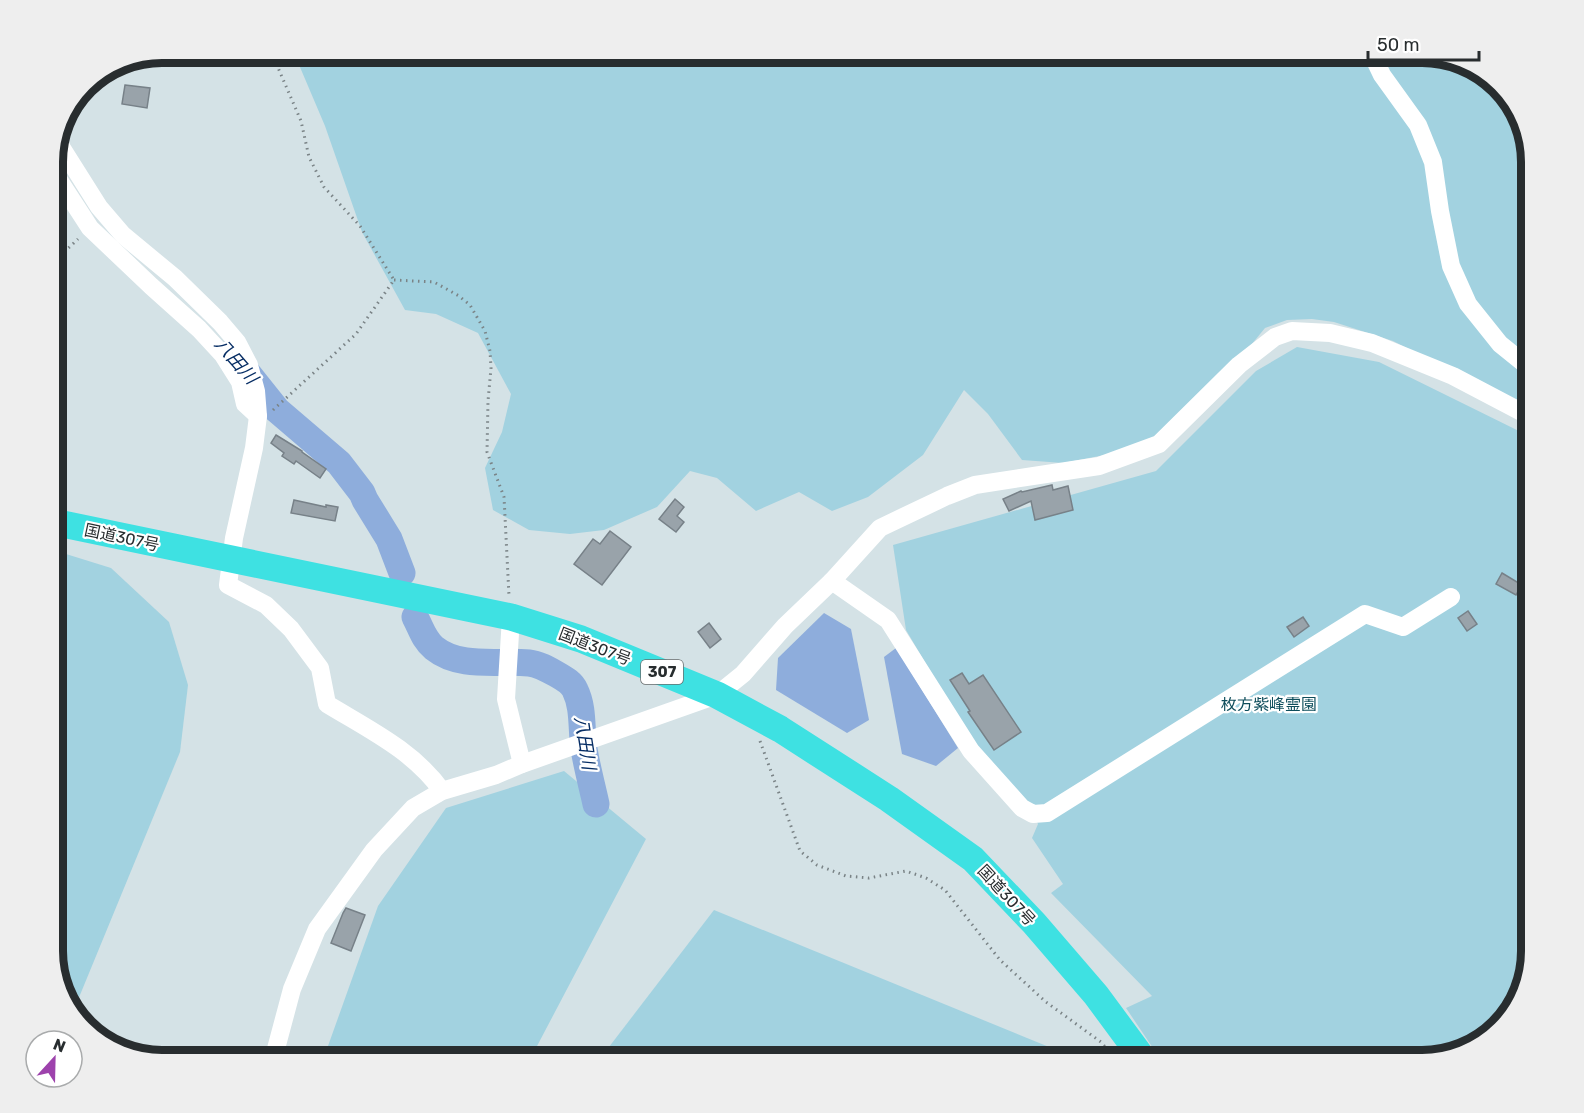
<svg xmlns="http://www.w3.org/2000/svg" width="1584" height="1113" font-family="Rubik,'Noto Sans JP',sans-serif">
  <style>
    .green { fill: #a2d2e0 }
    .water { fill: #8eaddc }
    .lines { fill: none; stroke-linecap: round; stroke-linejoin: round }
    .river { stroke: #8eaddc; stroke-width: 27 }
    .building { fill: #99a3aa; stroke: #778188; stroke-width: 1.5 }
    .path { stroke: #7a8386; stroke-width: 3; stroke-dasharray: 1.5 4.5; stroke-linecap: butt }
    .minor { stroke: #fff; stroke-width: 18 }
    .highway { stroke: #3ee1e2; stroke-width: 27 }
    .labels { text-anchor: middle; stroke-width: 4.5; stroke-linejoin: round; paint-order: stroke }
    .shield { fill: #fff; stroke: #686c6d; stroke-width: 1.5 }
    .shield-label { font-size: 15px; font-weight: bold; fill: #282d2f }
    .street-label { font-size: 16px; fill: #282d2f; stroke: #fff }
    .park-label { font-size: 16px; fill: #0e4d5b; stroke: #fff }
    .water-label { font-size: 18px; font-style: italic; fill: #062d64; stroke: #fff }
    .rim { fill: none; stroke: #282d2f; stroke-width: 8 }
  </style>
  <rect width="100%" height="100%" fill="#d4e2e6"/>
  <g class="green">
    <path d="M294,53H1422L1483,71L1520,113L1531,161V422L1486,388L1393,341L1334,322L1312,319L1287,320L1265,328L1229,372L1141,448L1063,463L1022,460L988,414L964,390L923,455L868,497L832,511L799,492L756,511L717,478L690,471L657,507L604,530L570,534L529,530L493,510L485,468L502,432L511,394L478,333L436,314L405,310L362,232L325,126Z"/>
    <path d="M1297,347L1379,362L1531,437V952L1513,1012L1471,1049L1423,1060H1161L1126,1008L1152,996L1051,893L1063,884L1032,838L1038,824L1029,805L969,737L906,630L893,545L1156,471L1256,371Z"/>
    <path d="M66,554L111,568L169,622L188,685L180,752L73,1012L67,1006L53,958V555Z"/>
    <path d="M564,771L646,839L536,1048L558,1060H323L378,906L446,808Z"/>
    <path d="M714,910L1081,1060H599Z"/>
  </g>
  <g class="water">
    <path d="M824,613L851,629L869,720L847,733L776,690L778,658Z"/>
    <path d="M896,648L958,748L936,766L902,754L884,657Z"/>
  </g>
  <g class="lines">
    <g class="river">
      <path d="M242,366L277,410L339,463L362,493L365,500L389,539L402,573"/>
      <path d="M415,617C421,628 424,640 434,648C460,669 498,660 529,663C539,664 549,670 558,675C565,679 572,683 575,690C584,708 581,730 584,749C587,767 592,786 596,804"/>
    </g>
  </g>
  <g class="building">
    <path d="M125,85L150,88L147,108L122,104Z"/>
    <path d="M276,435L302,451V452L326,469L320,478L296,461L294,464L282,456L284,453L271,443Z"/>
    <path d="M1052,485L1053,490L1068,486L1073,510L1035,520L1031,501L1009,511L1003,499L1021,491L1022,492Z"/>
    <path d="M675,499L684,507L677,516L684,522L676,532L659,519Z"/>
    <path d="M294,500L326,507V505L338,507L335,521L291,513Z"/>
    <path d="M610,531L631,547L602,585L574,564L593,539L600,544Z"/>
    <path d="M1502,573L1522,585L1516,595L1496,584Z"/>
    <path d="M1468,611L1477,624L1467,631L1458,618Z"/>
    <path d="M1303,617L1309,626L1294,637L1287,627Z"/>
    <path d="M709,623L721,639L710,648L698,632Z"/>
    <path d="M962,673L969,684L983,675L1021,732L994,750L968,712L970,711L950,680Z"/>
    <path d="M346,908L365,915L351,951L331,943L343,913Z"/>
  </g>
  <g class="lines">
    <g class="path">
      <path d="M274,52L276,63L301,121L309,157L324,187L360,226L394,280"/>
      <path d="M53,266L59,257L78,239"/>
      <path d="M394,280L434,282L459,296L470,305L485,331L490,351L491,368L488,401L487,452L504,497L509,596"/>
      <path d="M273,410L356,334L394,280"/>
      <path d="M760,741L800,851L817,865L846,876L869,878L906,871L926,878L945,890L1000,960L1046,1002L1101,1042L1116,1060"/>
    </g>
    <g class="minor">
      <path d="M1371,52L1382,75L1418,125L1433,162L1440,211L1451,266L1468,304L1500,344L1531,369"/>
      <path d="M58,142L99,207L123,235L175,278L220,322L237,342L249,365L256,391L258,416L254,448L234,538L228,585L266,605L291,629L320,668L327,704C368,729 414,751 442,791"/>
      <path d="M53,171L90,228L151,286L199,329L223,355L240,382L245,404L258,416"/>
      <path d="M832,581L888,620L971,751L1022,808L1033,814L1047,813L1365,614L1403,627L1451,597"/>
      <path d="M511,617L506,699L522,764"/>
      <path d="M273,1060L292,989L317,929L374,850L413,808L442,791L496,775L522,764L717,695L743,674L785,626L832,581L880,528L947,496L975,485L1099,466L1159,444L1239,365L1275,337L1292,331L1330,333L1372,343L1453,376L1531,417"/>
    </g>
    <path class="highway" d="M53,522L511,617L581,639L717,695L780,729L889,799L973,859L1034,923L1096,995L1144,1060"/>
  </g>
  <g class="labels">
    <rect class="shield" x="641" y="660" width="42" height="24" rx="4.5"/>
    <g class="shield-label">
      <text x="662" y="677">307</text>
    </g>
    <g class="street-label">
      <text transform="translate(122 537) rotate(12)" y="6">国道307号</text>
      <text transform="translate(595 646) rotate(21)" y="6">国道307号</text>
      <text transform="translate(1007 895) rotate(47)" y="6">国道307号</text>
    </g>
    <g class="park-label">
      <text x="1269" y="710">枚方紫峰霊園</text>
    </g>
    <g class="water-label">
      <text transform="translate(236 361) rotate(49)" y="6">八田川</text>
      <text transform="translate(585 743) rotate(81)" y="6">八田川</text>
    </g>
  </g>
  <path d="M0 0H1584V1113H0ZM162 63H1422A99 99 0 0 1 1521 162V951A99 99 0 0 1 1422 1050H162A99 99 0 0 1 63 951V162A99 99 0 0 1 162 63Z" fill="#eee" fill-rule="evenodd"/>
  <path class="rim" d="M162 63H1422A99 99 0 0 1 1521 162V951A99 99 0 0 1 1422 1050H162A99 99 0 0 1 63 951V162A99 99 0 0 1 162 63Z"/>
  <g transform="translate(54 1059) rotate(22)"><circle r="28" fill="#ffffff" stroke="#a9abac" stroke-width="1.5"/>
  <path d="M0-4.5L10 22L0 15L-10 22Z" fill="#9d42ac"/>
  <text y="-9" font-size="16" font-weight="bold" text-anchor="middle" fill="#282d2f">N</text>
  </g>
  <path d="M1368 51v9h111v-9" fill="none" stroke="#282d2f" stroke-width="3"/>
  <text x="1377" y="51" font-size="18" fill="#282d2f" stroke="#ffffff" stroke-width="4.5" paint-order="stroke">50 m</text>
</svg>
